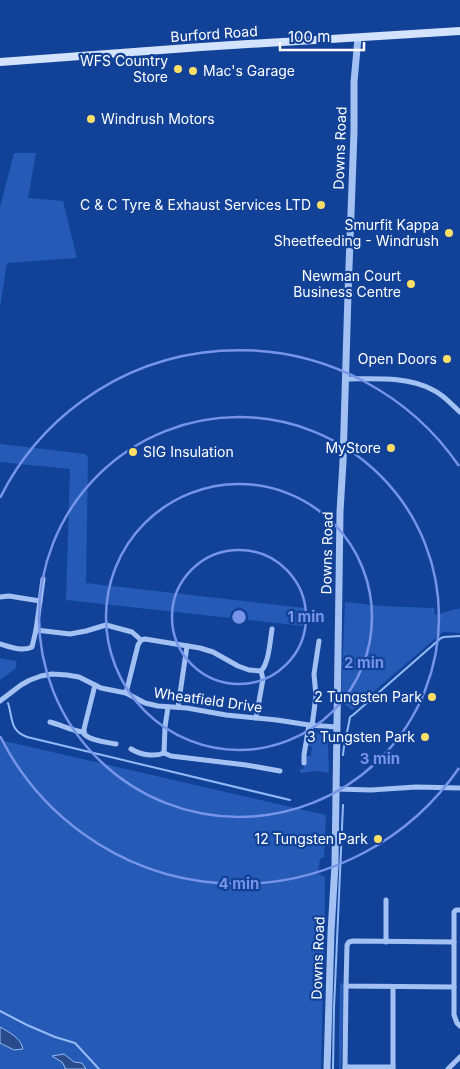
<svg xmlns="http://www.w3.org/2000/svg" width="460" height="1069" font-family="Inter,sans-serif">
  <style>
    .green { fill: #255ab6 }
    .water { fill: #294b8c; stroke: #95bbf6 }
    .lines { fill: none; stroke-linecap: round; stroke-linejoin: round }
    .stream { stroke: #95bbf6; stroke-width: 2 }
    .minor { stroke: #a3c1f3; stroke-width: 5 }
    .tertiary { stroke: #a3c1f3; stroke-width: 7 }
    .secondary { stroke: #d3e2fd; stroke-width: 8 }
    .ring { fill: none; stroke: #7795e8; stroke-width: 2.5 }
    .poi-dot { fill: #ffdf66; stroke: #124298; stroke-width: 2 }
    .labels { text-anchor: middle; stroke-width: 4.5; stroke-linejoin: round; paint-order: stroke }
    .street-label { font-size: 14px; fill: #fff; stroke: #124298 }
    .poi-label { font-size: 14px; fill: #fff; stroke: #124298; text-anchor: end }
    .centre { fill: #7795e8; stroke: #124298; stroke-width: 2.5 }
    .ring-label { font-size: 15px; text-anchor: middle; font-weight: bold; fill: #7795e8; stroke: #124298; stroke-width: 4.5; stroke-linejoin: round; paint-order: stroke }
  </style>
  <rect width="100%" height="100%" fill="#124298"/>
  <g class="green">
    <path d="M14,153H36L28,198L63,201L77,258L7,263L0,307V207Z"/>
    <path d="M0,444L86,454L88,458L86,583L305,608L303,626L66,600L70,469L0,462Z"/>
    <path d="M345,602L382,606L434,608L435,615L460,608V633L443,632L352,710L341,702Z"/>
    <path d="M0,658L15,661L17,663L15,669L0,680Z"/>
    <path d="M311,731C318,733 325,735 328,743L329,773L319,771L300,773V769H303L304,766L305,765L306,756H311L312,747L307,745Z"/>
    <path d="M0,740L326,815L324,857L320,859L318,872L319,874L325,877V907L321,1069H0Z"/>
    <path d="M340,983H342L345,988L343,994V1025L341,1069H339V1031Z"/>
  </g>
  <g class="water">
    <path d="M0,1027C9,1032 21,1038 23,1049L14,1050L0,1043Z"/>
    <path d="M64,1054L74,1062L82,1063L86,1069H65V1067L62,1062L52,1056Z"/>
  </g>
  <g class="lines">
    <g class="stream">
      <path d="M8,703C13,718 9,730 27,737L290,800"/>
      <path d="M343,755C344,742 348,730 350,717L353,715L441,638L444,637L460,636"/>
      <path d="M0,1011L27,1025L55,1037L75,1043L99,1069"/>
      <path d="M333,1069L334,1008L343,805"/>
    </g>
    <g class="minor">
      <path d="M346,379C374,379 407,376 433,390C444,395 452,405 460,412"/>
      <path d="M0,597L9,596L40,601L36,630L32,647C22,652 10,647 0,644"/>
      <path d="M40,601L43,579"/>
      <path d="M36,630L70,634L86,631L106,625L132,632L141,640"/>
      <path d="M261,671C269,663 270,641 272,629"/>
      <path d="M95,685L84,729V734C91,741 106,742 116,744"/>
      <path d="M126,693L138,645L141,640L145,639L200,648L213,652L238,666L249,670L261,671"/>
      <path d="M0,701L21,685L30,680L41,676L52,674L67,675L79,677L101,688L126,693L145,703L158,706L187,708L226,715L277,720L309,725L336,727"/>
      <path d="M178,707L187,646"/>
      <path d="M256,718L263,679L261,671"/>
      <path d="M50,722C62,725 71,731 84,732"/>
      <path d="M312,726L316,696L314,674L319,641"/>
      <path d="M131,749C141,755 154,757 164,753L171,756L246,765L280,771"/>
      <path d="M164,753L165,727L168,707"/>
      <path d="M304,763V755L309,725"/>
      <path d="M336,789L371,790L416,787L460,788"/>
      <path d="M386,900V942"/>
      <path d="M460,910H456L454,912V1015L457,1023L460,1026"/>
      <path d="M454,987L346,986L347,945L349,942L353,941L454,942"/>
      <path d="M345,1067H393"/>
      <path d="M345,1069L346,986"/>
      <path d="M393,1069V987"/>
      <path d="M448,1069L460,1057"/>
    </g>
    <path class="tertiary" d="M327,1069L331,932L335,865L340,512L343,462L348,294L354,132V82L358,38"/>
    <path class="secondary" d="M0,62L201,47L460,31"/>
  </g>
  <g class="ring">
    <circle cx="239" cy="617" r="67"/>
    <circle cx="239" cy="617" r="133"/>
    <circle cx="239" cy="617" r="200"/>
    <path d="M459 768A267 267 0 0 1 0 736M0 498A267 267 0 0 1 459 466"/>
  </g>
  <g class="poi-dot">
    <circle cx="178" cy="69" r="5"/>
    <circle cx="193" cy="71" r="5"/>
    <circle cx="91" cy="119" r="5"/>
    <circle cx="321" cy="205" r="5"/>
    <circle cx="449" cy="233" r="5"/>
    <circle cx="411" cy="284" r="5"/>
    <circle cx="447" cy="359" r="5"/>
    <circle cx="391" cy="448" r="5"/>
    <circle cx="133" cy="452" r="5"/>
    <circle cx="432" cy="697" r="5"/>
    <circle cx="425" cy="737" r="5"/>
    <circle cx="378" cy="839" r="5"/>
  </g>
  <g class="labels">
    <g class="street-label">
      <text transform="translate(214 34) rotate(-4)" y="5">Burford Road</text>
      <text transform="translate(340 148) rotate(-88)" y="5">Downs Road</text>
      <text transform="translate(327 553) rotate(-89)" y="5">Downs Road</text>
      <text transform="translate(208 700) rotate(8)" y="5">Wheatfield Drive</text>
      <text transform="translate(318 958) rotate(-88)" y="5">Downs Road</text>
    </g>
    <g class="poi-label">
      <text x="168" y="66">WFS Country<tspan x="168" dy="16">Store</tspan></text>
      <text x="203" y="76" text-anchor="start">Mac's Garage</text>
      <text x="101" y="124" text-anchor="start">Windrush Motors</text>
      <text x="311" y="210">C &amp; C Tyre &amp; Exhaust Services LTD</text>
      <text x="439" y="230">Smurfit Kappa<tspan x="439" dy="16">Sheetfeeding - Windrush</tspan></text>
      <text x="401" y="281">Newman Court<tspan x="401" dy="16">Business Centre</tspan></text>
      <text x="437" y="364">Open Doors</text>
      <text x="381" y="453">MyStore</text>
      <text x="143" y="457" text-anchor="start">SIG Insulation</text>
      <text x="422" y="702">2 Tungsten Park</text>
      <text x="415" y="742">3 Tungsten Park</text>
      <text x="368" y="844">12 Tungsten Park</text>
    </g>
  </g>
  <circle cx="239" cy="617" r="8" class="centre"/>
  <g class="ring-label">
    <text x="306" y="622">1 min</text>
    <text x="364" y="668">2 min</text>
    <text x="380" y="764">3 min</text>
    <text x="239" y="889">4 min</text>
  </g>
  <path d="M280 42v8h84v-8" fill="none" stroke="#ffffff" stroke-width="2.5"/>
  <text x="288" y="42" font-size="15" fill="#ffffff" stroke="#124298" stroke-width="4" paint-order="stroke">100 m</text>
</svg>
